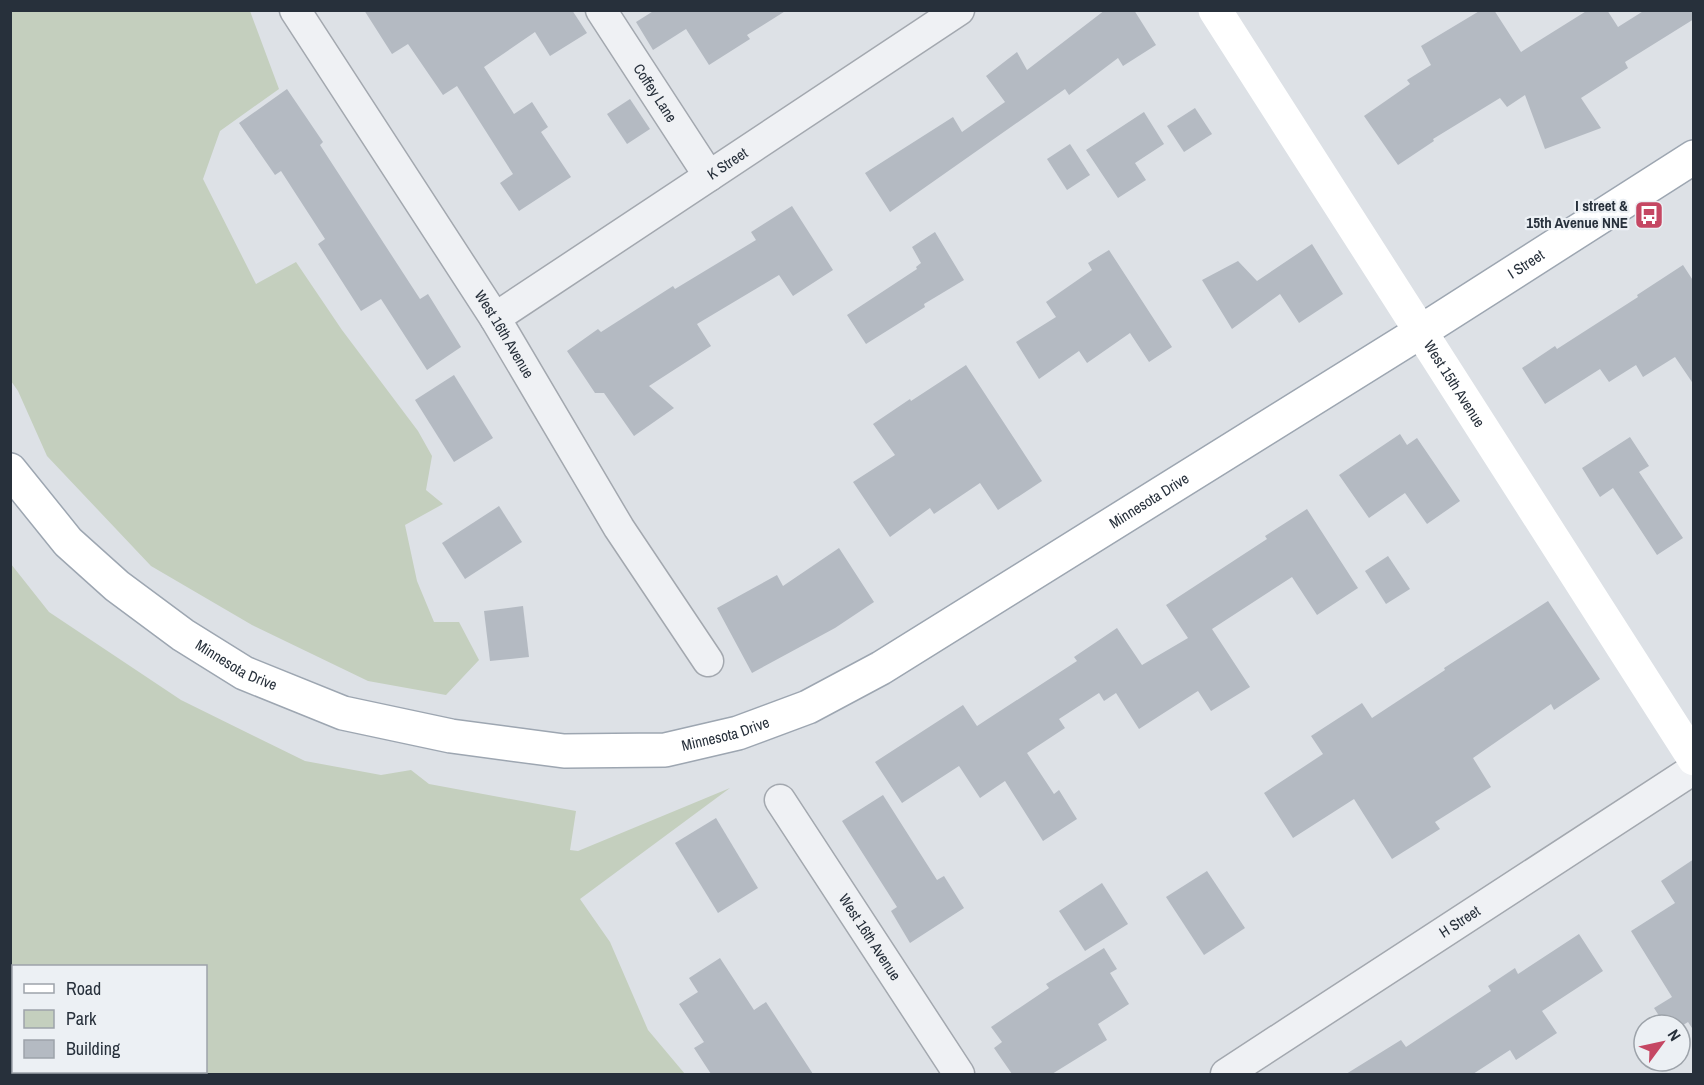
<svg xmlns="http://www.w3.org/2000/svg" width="1704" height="1085" font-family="'Archivo Narrow',sans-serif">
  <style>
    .green { fill: #c4cfbe; fill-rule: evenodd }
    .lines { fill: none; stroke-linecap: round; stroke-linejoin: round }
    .stream { stroke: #99b1c4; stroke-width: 9 }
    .building { fill: #b4bac2 }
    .street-casing { stroke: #a3a8af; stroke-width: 33 }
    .primary-casing { stroke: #9da6b1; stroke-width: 36 }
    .street { stroke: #eff1f4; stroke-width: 30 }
    .secondary { stroke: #fff; stroke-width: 33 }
    .primary { stroke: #fff; stroke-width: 33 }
    .labels { text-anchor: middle; stroke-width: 4.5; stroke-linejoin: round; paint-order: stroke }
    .street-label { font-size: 15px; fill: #27303b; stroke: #ecf0f4 }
    .poi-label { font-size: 15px; font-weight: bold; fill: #27303b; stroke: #ecf0f4; text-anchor: end }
  </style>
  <rect width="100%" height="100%" fill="#dde1e6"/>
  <g class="green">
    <path d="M11,10L250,11L279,89L220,131L203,179L256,284L296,262L342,330L418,431L432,456L426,490L443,504L405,525L417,581L434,622H459L479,660L446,695L368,681L252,625L151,566L47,456L18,391L11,381Z"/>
    <path d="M11,564L49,612L181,700L305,761L381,775L411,770L429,784L576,811L570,850L578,851L730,788L580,899L610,942L648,1030L685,1074H11ZM14,966H206V1072H14Z"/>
  </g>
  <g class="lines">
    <g class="stream">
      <path d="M10,1052L14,1055"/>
      <path d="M30,1072L33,1074"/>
    </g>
  </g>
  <g class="building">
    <path d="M364,10H572L587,33L550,56L535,32L484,67L514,114L532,102L548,127L541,132L571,177L519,211L500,183L513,174L457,86L443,95L408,44L392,54Z"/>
    <path d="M655,10H787L747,35L750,39L709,65L686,29L653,50L636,22Z"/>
    <path d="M1105,10H1134L1156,45L1123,66L1118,58L1069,95L1065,89L890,212L865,173L953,117L962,132L1005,102L986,76L1017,52L1027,70Z"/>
    <path d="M1481,10H1494L1521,52L1588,10H1607L1618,27L1645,10H1694V19L1625,62L1628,68L1581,98L1601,128L1545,149L1525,95L1507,107L1500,98L1433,139L1434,141L1398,165L1364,116L1410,84L1407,80L1431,65L1421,46Z"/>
    <path d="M287,89L323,142L320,145L420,299L428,294L461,347L427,370L381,299L361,311L318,244L325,239L281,171L275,175L239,123Z"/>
    <path d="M630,99L650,129L627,144L607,114Z"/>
    <path d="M1195,108L1212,134L1184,152L1167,126Z"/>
    <path d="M1144,112L1164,144L1135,163L1146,180L1118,198L1086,150Z"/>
    <path d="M1070,144L1090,175L1067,190L1047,159Z"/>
    <path d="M792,206L833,270L793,296L779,275L697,324L711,346L649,386L674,408L634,436L604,393H595L567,351L598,329L601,332L673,286L675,289L756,240L751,232Z"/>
    <path d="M935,232L964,280L924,304L925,307L866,344L847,315L917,269L916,267L921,263L912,247Z"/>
    <path d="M1312,244L1343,294L1299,323L1280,294L1232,329L1202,280L1238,261L1257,281Z"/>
    <path d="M1109,250L1172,347L1149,362L1130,333L1087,363L1079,351L1039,379L1016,342L1056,317L1046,302L1092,270L1088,263Z"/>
    <path d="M1683,265L1694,282V385L1675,357L1643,377L1636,365L1609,382L1600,369L1545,404L1522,368L1555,346L1557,349L1638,297L1637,295Z"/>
    <path d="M966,365L1042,481L998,510L980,483L934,514L930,508L890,537L853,482L895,455L873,424L910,399L911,401Z"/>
    <path d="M454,375L493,438L454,462L415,400Z"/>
    <path d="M1400,434L1407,445L1417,438L1460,501L1427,524L1405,493L1369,518L1339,475Z"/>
    <path d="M1630,437L1649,466L1639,472L1683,538L1657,555L1613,488L1600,497L1582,468Z"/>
    <path d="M499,506L522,542L465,579L442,543Z"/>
    <path d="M1307,509L1358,588L1317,615L1292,577L1212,629L1250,687L1211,711L1198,691L1139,729L1116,693L1104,701L1099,693L1059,719L1065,728L1027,753L1054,794L1059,790L1077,819L1043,841L1005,781L980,798L959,766L902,803L875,762L963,705L977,726L1077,661L1074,657L1117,628L1142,665L1188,638L1166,605L1267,539L1265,536Z"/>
    <path d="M839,548L874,602L835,628L752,673L717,608L777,575L783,586Z"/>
    <path d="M1388,556L1410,589L1386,604L1365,571Z"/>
    <path d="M1548,601L1600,679L1554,710L1551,704L1473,758L1491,787L1435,822L1440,829L1392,859L1354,799L1293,838L1264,793L1323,754L1311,736L1362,703L1372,718L1445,670L1444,668Z"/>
    <path d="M523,606L529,657L490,661L484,611Z"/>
    <path d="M883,795L937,880L944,876L964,908L910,943L891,911L897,907L842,821Z"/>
    <path d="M716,818L758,888L718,913L675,843Z"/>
    <path d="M1694,859V1031L1688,1022L1680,1027V1025H1665L1654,1008L1672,997L1631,931L1675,903L1661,881Z"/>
    <path d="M1207,871L1245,928L1204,955L1166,897Z"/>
    <path d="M1102,883L1128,924L1085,951L1059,911Z"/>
    <path d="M1579,934L1603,971L1542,1011L1557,1033L1516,1060L1510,1050L1473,1074H1346L1401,1040L1406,1047L1491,991L1488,986L1515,968L1518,974Z"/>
    <path d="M1104,948L1117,969L1110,973L1129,1004L1098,1024L1107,1040L1052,1074H1012L994,1048L1002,1042L991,1027L1049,988L1046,984Z"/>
    <path d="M720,958L754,1010L766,1002L813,1074H711L694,1048L704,1042L679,1004L698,992L689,978Z"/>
  </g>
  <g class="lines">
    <g class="street-casing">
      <g id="street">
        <path id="s1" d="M295,10L495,318L619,528L708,661"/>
        <path id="s2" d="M601,10L709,176"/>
        <path id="s3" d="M495,318L959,10"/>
        <path id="s4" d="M780,800L959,1074"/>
        <path id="s5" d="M1226,1074L1694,769"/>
      </g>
    </g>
    <g class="primary-casing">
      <g id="primary">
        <path id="s7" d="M10,470L68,542L117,586L183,635L244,673L343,713L451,736L564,751L665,750L738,733L808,707L881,668L1420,332L1694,157"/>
      </g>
    </g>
    <use href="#street" class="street"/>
    <path class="secondary" id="s6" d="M1215,10L1694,759"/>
    <use href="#primary" class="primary"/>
  </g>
  <defs>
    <g id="bus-square" transform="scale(1.5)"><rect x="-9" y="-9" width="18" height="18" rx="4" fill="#c54763" stroke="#ecf0f4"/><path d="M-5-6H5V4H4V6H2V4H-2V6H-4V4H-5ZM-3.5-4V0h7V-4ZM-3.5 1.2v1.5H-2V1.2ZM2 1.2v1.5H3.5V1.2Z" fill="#fff"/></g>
  </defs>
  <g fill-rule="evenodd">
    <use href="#bus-square" x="1649" y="215"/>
  </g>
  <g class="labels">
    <g class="street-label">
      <text dy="5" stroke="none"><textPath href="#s2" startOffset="99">Coffey Lane</textPath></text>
      <text dy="5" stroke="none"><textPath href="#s3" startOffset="279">K Street</textPath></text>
      <text dy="5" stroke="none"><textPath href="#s7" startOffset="1738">I Street</textPath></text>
      <text dy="5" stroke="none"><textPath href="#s1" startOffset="386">West 16th Avenue</textPath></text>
      <text dy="5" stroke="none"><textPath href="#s6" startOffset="444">West 15th Avenue</textPath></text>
      <text dy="5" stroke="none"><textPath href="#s7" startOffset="1293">Minnesota Drive</textPath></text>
      <text dy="5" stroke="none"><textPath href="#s7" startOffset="302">Minnesota Drive</textPath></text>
      <text dy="5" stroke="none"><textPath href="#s7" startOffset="807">Minnesota Drive</textPath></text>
      <text dy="5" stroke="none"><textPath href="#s5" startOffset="279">H Street</textPath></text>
      <text dy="5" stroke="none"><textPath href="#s4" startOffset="164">West 16th Avenue</textPath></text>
    </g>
    <g class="poi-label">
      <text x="1628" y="211">I street &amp;<tspan x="1628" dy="17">15th Avenue NNE</tspan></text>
    </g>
  </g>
  <rect width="1704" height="1085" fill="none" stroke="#27303b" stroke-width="24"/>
  <rect x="12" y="965" width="195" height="108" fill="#ecf0f4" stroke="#9da3aa" stroke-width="1.5"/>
  <rect x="24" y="984" width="30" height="9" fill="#ffffff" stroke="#9da3aa" stroke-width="1.5"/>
  <text x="66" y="995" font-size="18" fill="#27303b">Road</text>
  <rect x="24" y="1010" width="30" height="18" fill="#c4cfbe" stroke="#9da3aa" stroke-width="1.5"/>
  <text x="66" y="1025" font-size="18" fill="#27303b">Park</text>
  <rect x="24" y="1040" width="30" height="18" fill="#b4bac2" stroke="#9da3aa" stroke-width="1.5"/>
  <text x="66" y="1055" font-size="18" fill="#27303b">Building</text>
  <g transform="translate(1662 1043) rotate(57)"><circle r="28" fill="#ecf0f4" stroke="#9da3aa" stroke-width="1.5"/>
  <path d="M0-4.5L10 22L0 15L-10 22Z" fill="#c54763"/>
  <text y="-9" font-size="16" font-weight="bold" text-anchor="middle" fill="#27303b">N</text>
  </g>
</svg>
